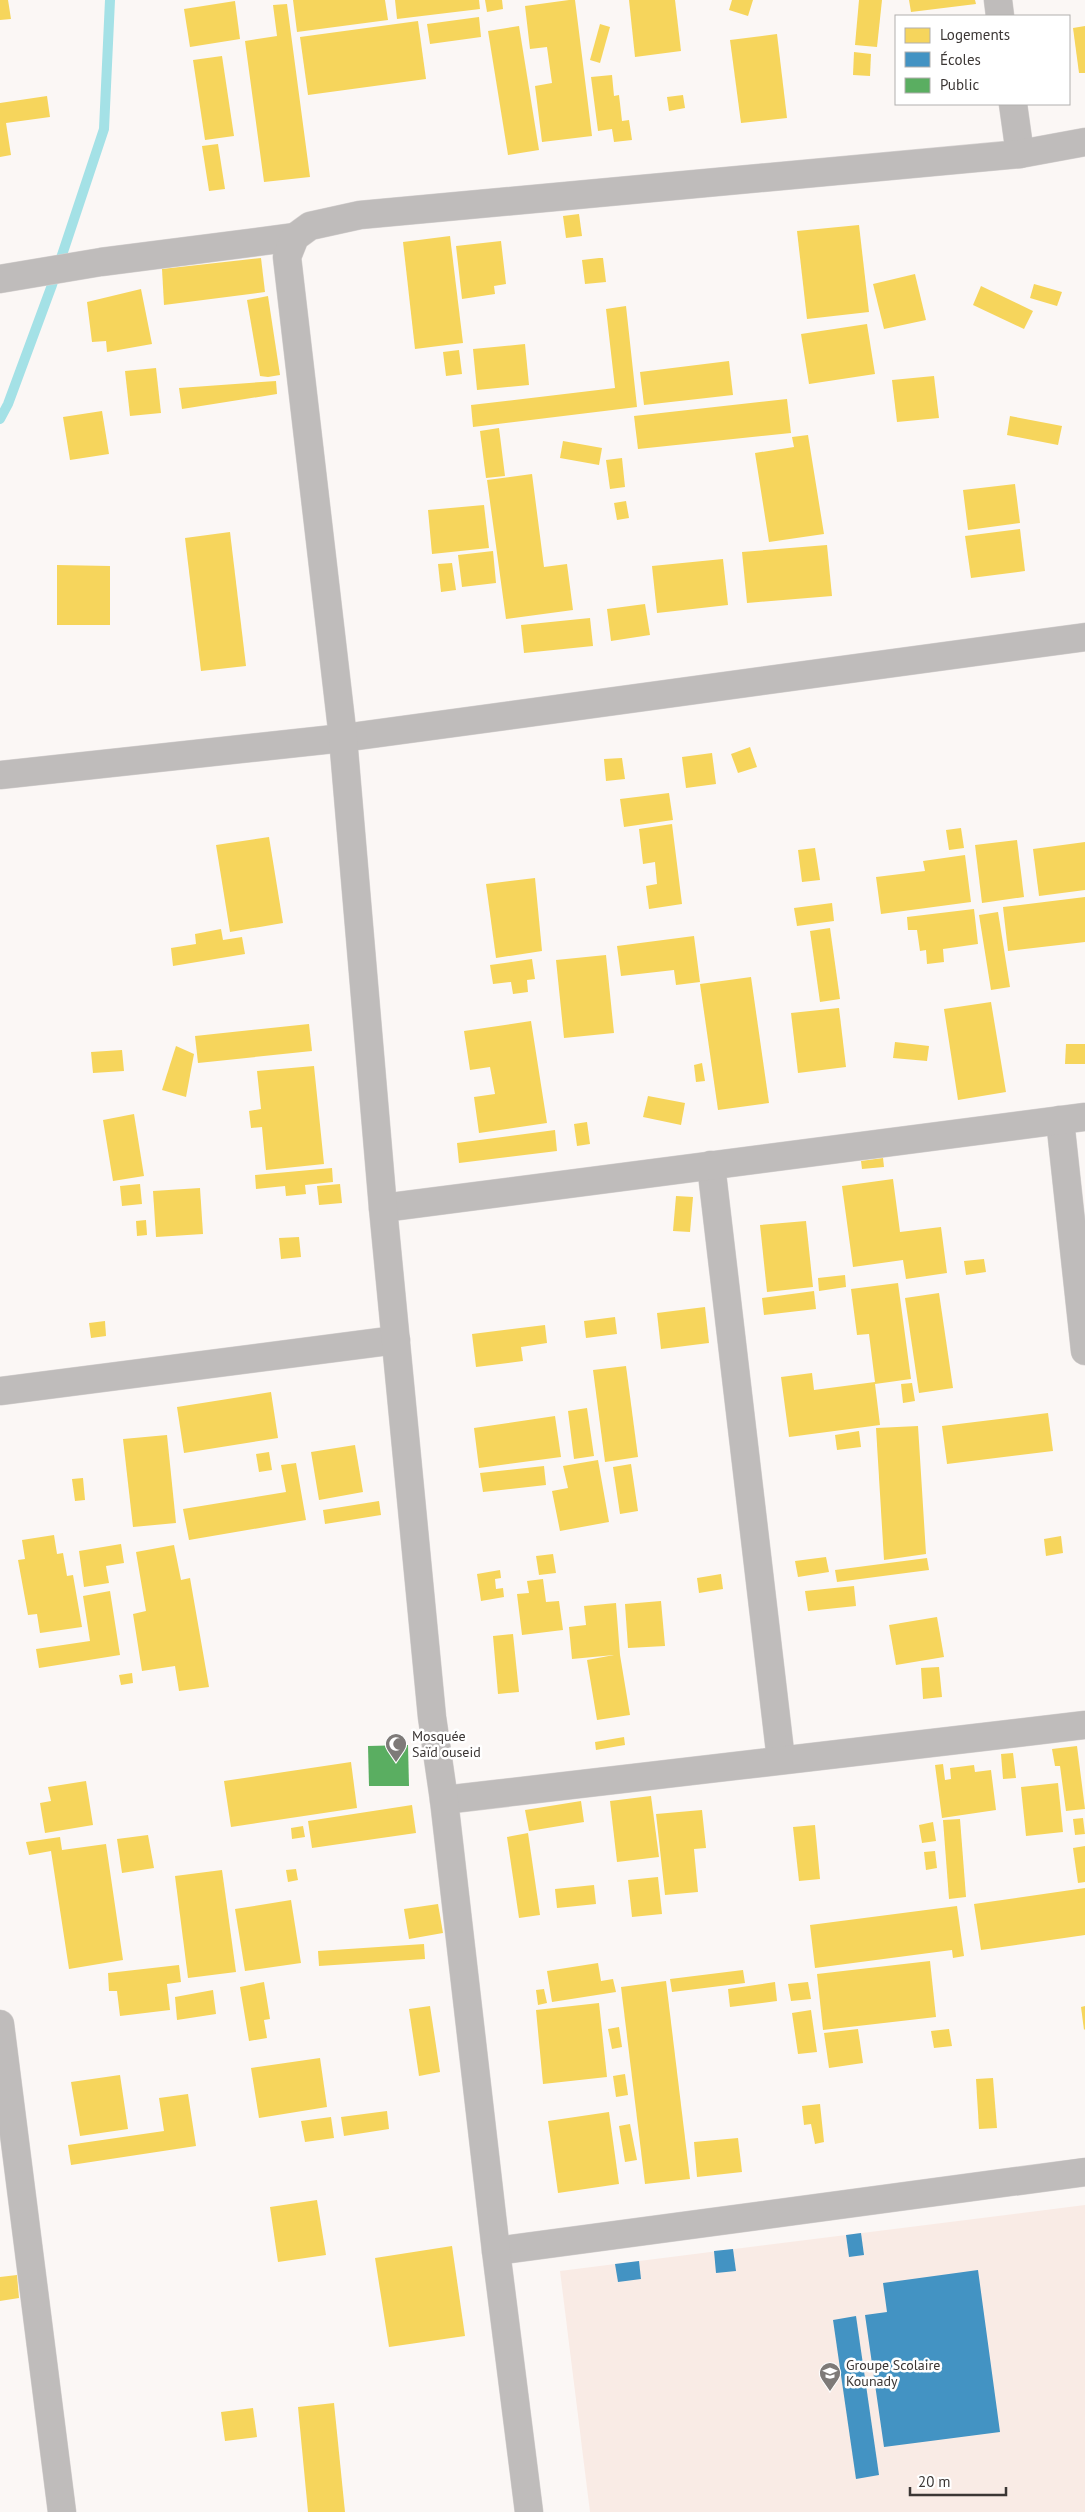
<svg xmlns="http://www.w3.org/2000/svg" width="1085" height="2512" font-family="'PT Sans',sans-serif">
  <style>
    .built { fill: #f9ebe5 }
    .homes { fill: #f6d55c }
    .schools { fill: #4393c3 }
    .public { fill: #5aae61 }
    .lines { fill: none; stroke-linecap: round; stroke-linejoin: round }
    .stream { stroke: #a4e1e6; stroke-width: 10 }
    .minor-casing { stroke: #d8d4d3; stroke-width: 29 }
    .minor { stroke: #bfbcbb; stroke-width: 28 }
    .labels { text-anchor: middle; stroke-width: 5; stroke-linejoin: round; paint-order: stroke }
    .poi-label { font-size: 14px; fill: #3b3634; stroke: #fff; text-anchor: start }
  </style>
  <rect width="100%" height="100%" fill="#fbf7f5"/>
  <path class="built" d="M1085,2205V2512H590L560,2271Z"/>
  <g class="homes">
    <path d="M0,0H8L11,19L0,20Z"/>
    <path d="M293,0H385L388,20L297,32Z"/>
    <path d="M395,0H479L480,9L397,19Z"/>
    <path d="M485,0H502L503,9L487,12Z"/>
    <path d="M569,0H575L592,136L542,142L535,86L552,83L547,47L530,49L525,6Z"/>
    <path d="M629,0H675L681,51L635,57Z"/>
    <path d="M732,0H753L748,16L729,10Z"/>
    <path d="M859,0H882L877,47L855,45Z"/>
    <path d="M909,0H975L976,4L911,12Z"/>
    <path d="M235,1L240,39L190,47L184,9Z"/>
    <path d="M287,4L310,177L264,182L245,41L277,36L273,5Z"/>
    <path d="M479,17L481,37L430,44L427,24Z"/>
    <path d="M418,21L426,79L308,95L300,37Z"/>
    <path d="M600,24L610,27L600,63L590,60Z"/>
    <path d="M519,26L539,150L508,155L488,31Z"/>
    <path d="M1085,26V73H1079L1073,28Z"/>
    <path d="M777,34L787,118L741,123L730,40Z"/>
    <path d="M854,52L871,54L870,76L853,75Z"/>
    <path d="M222,56L234,136L205,140L193,60Z"/>
    <path d="M612,75L614,96L619,95L622,121L629,120L632,140L614,142L612,129L598,131L591,77Z"/>
    <path d="M683,95L685,108L669,111L667,97Z"/>
    <path d="M47,96L50,117L6,123L11,155L0,157V103Z"/>
    <path d="M218,144L225,189L209,191L202,146Z"/>
    <path d="M579,214L582,236L566,238L563,216Z"/>
    <path d="M859,225L869,312L807,319L797,231Z"/>
    <path d="M450,236L463,343L415,349L403,242Z"/>
    <path d="M501,241L506,284L494,286L495,294L462,299L456,246Z"/>
    <path d="M261,258L265,292L164,305L162,269Z"/>
    <path d="M599,258H603L606,282L585,284L582,260Z"/>
    <path d="M915,274L926,320L884,329L873,284Z"/>
    <path d="M1034,284L1062,292L1057,306L1030,298Z"/>
    <path d="M981,286L1033,311L1024,329L973,305Z"/>
    <path d="M141,289L152,344L107,352L106,341L92,342L87,302Z"/>
    <path d="M268,296L280,375L268,377L260,376L247,300Z"/>
    <path d="M626,306L637,407L473,427L471,405L615,388L606,309Z"/>
    <path d="M867,324L875,374L809,384L801,334Z"/>
    <path d="M525,344L529,385L477,390L473,349Z"/>
    <path d="M459,350L462,374L446,376L443,352Z"/>
    <path d="M729,361L733,395L644,405L640,372Z"/>
    <path d="M156,368L161,413L130,416L125,371Z"/>
    <path d="M934,376L939,418L897,422L892,380Z"/>
    <path d="M276,381L277,394L182,409L179,388Z"/>
    <path d="M787,399L791,433L638,449L634,416Z"/>
    <path d="M102,411L109,454L70,460L63,417Z"/>
    <path d="M1010,416L1062,426L1058,445L1007,435Z"/>
    <path d="M499,428L505,476L486,478L480,431Z"/>
    <path d="M808,435L824,534L769,542L755,453L794,447L792,437Z"/>
    <path d="M563,441L602,448L599,465L560,458Z"/>
    <path d="M622,458L625,487L610,489L606,460Z"/>
    <path d="M532,474L544,567L567,564L573,610L506,619L487,480Z"/>
    <path d="M1015,484L1020,523L968,530L963,490Z"/>
    <path d="M626,501L629,518L617,520L614,503Z"/>
    <path d="M484,505L489,548L432,554L428,510Z"/>
    <path d="M1020,529L1025,571L971,578L965,536Z"/>
    <path d="M230,532L246,666L201,671L185,538Z"/>
    <path d="M827,545L832,596L747,603L742,552Z"/>
    <path d="M493,551L496,583L462,587L458,555Z"/>
    <path d="M723,559L728,605L657,613L652,566Z"/>
    <path d="M452,563L456,590L441,592L438,564Z"/>
    <path d="M57,565L110,566V625H57Z"/>
    <path d="M645,604L650,635L611,641L607,609Z"/>
    <path d="M590,618L593,646L524,653L521,625Z"/>
    <path d="M750,747L757,767L738,773L731,754Z"/>
    <path d="M712,753L716,784L686,788L682,757Z"/>
    <path d="M622,758L625,779L606,781L604,759Z"/>
    <path d="M669,793L673,820L624,827L620,799Z"/>
    <path d="M672,824L682,904L649,909L646,886L657,884L655,862L643,864L639,829Z"/>
    <path d="M961,828L964,848L949,850L946,830Z"/>
    <path d="M269,837L283,923L230,932L216,845Z"/>
    <path d="M1017,840L1024,897L982,903L975,845Z"/>
    <path d="M1085,842V890L1039,896L1033,849Z"/>
    <path d="M815,848L820,880L802,882L798,850Z"/>
    <path d="M965,855L971,902L881,914L876,877L925,871L923,861Z"/>
    <path d="M535,878L542,951L496,958L486,884Z"/>
    <path d="M1085,897V942L1008,951L1003,907Z"/>
    <path d="M832,903L834,921L797,926L794,908Z"/>
    <path d="M974,909L978,944L943,949L944,962L927,964L926,950L920,951L917,930H908L907,917Z"/>
    <path d="M998,912L1010,987L991,990L979,915Z"/>
    <path d="M830,928L840,999L820,1002L810,931Z"/>
    <path d="M221,929L223,940L242,937L245,954L173,966L171,948L196,944L195,934Z"/>
    <path d="M694,936L700,982L676,985L674,970L621,976L617,946Z"/>
    <path d="M606,955L614,1033L564,1038L556,960Z"/>
    <path d="M532,959L535,979L527,980L528,992L513,994L511,982L493,984L490,965Z"/>
    <path d="M751,977L769,1103L718,1110L700,984Z"/>
    <path d="M991,1002L1006,1092L958,1100L944,1009Z"/>
    <path d="M839,1008L846,1067L798,1073L791,1013Z"/>
    <path d="M531,1021L547,1123L479,1133L474,1097L495,1094L490,1067L470,1070L464,1031Z"/>
    <path d="M309,1024L312,1051L198,1063L195,1036Z"/>
    <path d="M895,1042L929,1046L927,1061L893,1058Z"/>
    <path d="M1066,1044H1085V1064H1065Z"/>
    <path d="M176,1046L194,1054L186,1097L162,1090Z"/>
    <path d="M122,1050L124,1071L93,1073L91,1052Z"/>
    <path d="M702,1063L705,1081L696,1082L694,1065Z"/>
    <path d="M314,1066L324,1164L266,1170L262,1127L251,1128L249,1111L261,1109L257,1071Z"/>
    <path d="M648,1096L685,1103L681,1125L643,1117Z"/>
    <path d="M134,1114L144,1176L113,1181L103,1120Z"/>
    <path d="M587,1122L590,1144L577,1146L574,1124Z"/>
    <path d="M555,1130L557,1151L459,1163L457,1143Z"/>
    <path d="M883,1158L884,1167L862,1169L861,1161Z"/>
    <path d="M332,1168L333,1182L305,1185L306,1194L286,1196L285,1186L256,1189L255,1175Z"/>
    <path d="M893,1179L900,1232L941,1227L947,1273L906,1279L903,1260L853,1267L842,1186Z"/>
    <path d="M140,1184L142,1204L122,1206L120,1186Z"/>
    <path d="M340,1184L342,1203L319,1205L317,1186Z"/>
    <path d="M200,1188L203,1234L156,1237L153,1191Z"/>
    <path d="M676,1196L693,1197L690,1232L673,1231Z"/>
    <path d="M146,1220L147,1235L137,1236L136,1221Z"/>
    <path d="M806,1221L813,1287L767,1292L760,1225Z"/>
    <path d="M299,1237L301,1257L281,1259L279,1238Z"/>
    <path d="M984,1259L986,1272L966,1275L964,1261Z"/>
    <path d="M845,1275L846,1287L819,1291L818,1278Z"/>
    <path d="M898,1283L911,1379L875,1384L880,1425L789,1437L781,1377L812,1373L814,1390L875,1382L869,1334L857,1335L851,1289Z"/>
    <path d="M814,1291L816,1309L764,1315L762,1298Z"/>
    <path d="M939,1293L953,1388L919,1393L905,1298Z"/>
    <path d="M705,1307L709,1343L661,1349L657,1313Z"/>
    <path d="M615,1317L617,1334L586,1338L584,1321Z"/>
    <path d="M105,1321L106,1336L91,1338L89,1323Z"/>
    <path d="M545,1325L547,1343L521,1347L523,1361L476,1367L472,1334Z"/>
    <path d="M626,1366L638,1457L605,1462L593,1370Z"/>
    <path d="M912,1383L915,1401L903,1403L901,1384Z"/>
    <path d="M271,1392L278,1438L184,1453L177,1407Z"/>
    <path d="M587,1408L594,1456L574,1459L568,1411Z"/>
    <path d="M1048,1413L1053,1451L947,1464L942,1426Z"/>
    <path d="M555,1416L561,1457L479,1468L474,1428Z"/>
    <path d="M918,1426L926,1554L884,1560L876,1428Z"/>
    <path d="M859,1431L861,1447L837,1450L835,1435Z"/>
    <path d="M167,1435L176,1523L133,1527L123,1439Z"/>
    <path d="M355,1445L363,1492L319,1500L311,1452Z"/>
    <path d="M269,1452L272,1470L259,1472L256,1454Z"/>
    <path d="M598,1460L609,1522L560,1531L552,1491L568,1488L563,1466Z"/>
    <path d="M296,1463L306,1520L189,1540L183,1509L286,1492L281,1465Z"/>
    <path d="M631,1464L638,1511L620,1514L613,1467Z"/>
    <path d="M544,1466L546,1485L483,1492L480,1473Z"/>
    <path d="M83,1478L85,1500L75,1501L72,1479Z"/>
    <path d="M379,1501L381,1515L325,1524L323,1510Z"/>
    <path d="M54,1535L57,1554L63,1553L67,1576L73,1575L82,1627L40,1633L37,1614L28,1615L18,1560L25,1559L22,1540Z"/>
    <path d="M1061,1536L1063,1553L1046,1556L1044,1539Z"/>
    <path d="M121,1544L124,1563L106,1566L109,1583L84,1587L79,1551Z"/>
    <path d="M174,1545L181,1580L190,1578L209,1687L179,1691L175,1666L142,1671L133,1614L146,1611L136,1552Z"/>
    <path d="M553,1554L556,1573L539,1575L536,1556Z"/>
    <path d="M826,1557L829,1572L798,1577L795,1561Z"/>
    <path d="M927,1558L929,1570L837,1582L835,1570Z"/>
    <path d="M500,1570L501,1578L495,1579L496,1589L503,1588L504,1597L481,1601L477,1574Z"/>
    <path d="M721,1574L723,1589L699,1593L697,1578Z"/>
    <path d="M543,1579L546,1602L559,1601L563,1630L522,1635L517,1594L529,1593L527,1581Z"/>
    <path d="M854,1586L856,1606L808,1611L805,1591Z"/>
    <path d="M110,1591L120,1655L39,1668L36,1649L90,1641L83,1596Z"/>
    <path d="M661,1601L665,1646L628,1648L625,1604Z"/>
    <path d="M616,1603L620,1655L630,1715L597,1720L587,1660L614,1655L572,1659L569,1627L586,1625L584,1606Z"/>
    <path d="M937,1617L944,1657L896,1665L889,1625Z"/>
    <path d="M513,1634L519,1692L498,1694L493,1636Z"/>
    <path d="M939,1667L942,1697L923,1699L921,1668Z"/>
    <path d="M132,1673L133,1683L121,1685L119,1675Z"/>
    <path d="M624,1737L625,1745L596,1750L595,1742Z"/>
    <path d="M1077,1746L1085,1809L1066,1811L1060,1766H1055L1052,1749Z"/>
    <path d="M1013,1753L1016,1778L1003,1779L1001,1754Z"/>
    <path d="M351,1762L357,1808L231,1827L224,1781Z"/>
    <path d="M943,1764L945,1780L951,1779L950,1768L974,1765L975,1772L991,1770L996,1810L942,1818L935,1765Z"/>
    <path d="M86,1781L93,1825L45,1833L40,1803L51,1801L48,1787Z"/>
    <path d="M1058,1783L1063,1832L1026,1836L1021,1787Z"/>
    <path d="M651,1796L659,1857L617,1862L610,1801Z"/>
    <path d="M581,1801L584,1822L529,1831L525,1810Z"/>
    <path d="M412,1805L416,1833L312,1848L308,1821Z"/>
    <path d="M702,1810L706,1848L694,1849L698,1892L665,1895L656,1814Z"/>
    <path d="M1083,1818L1085,1834L1075,1835L1073,1819Z"/>
    <path d="M960,1819L966,1897L949,1899L943,1820Z"/>
    <path d="M933,1822L936,1841L922,1843L919,1825Z"/>
    <path d="M815,1825L820,1879L799,1881L793,1827Z"/>
    <path d="M303,1826L305,1837L292,1839L291,1828Z"/>
    <path d="M528,1833L540,1915L519,1918L507,1837Z"/>
    <path d="M148,1835L154,1868L122,1873L117,1839Z"/>
    <path d="M60,1837L62,1850L106,1844L123,1960L69,1969L51,1851L29,1855L26,1842Z"/>
    <path d="M1085,1846V1882L1078,1883L1073,1848Z"/>
    <path d="M935,1851L937,1868L926,1870L924,1852Z"/>
    <path d="M296,1869L298,1880L288,1882L286,1870Z"/>
    <path d="M222,1870L236,1972L188,1978L175,1876Z"/>
    <path d="M658,1877L662,1914L632,1917L628,1880Z"/>
    <path d="M594,1885L596,1904L557,1908L555,1889Z"/>
    <path d="M1085,1888V1935L981,1950L974,1904Z"/>
    <path d="M291,1900L301,1963L245,1971L235,1909Z"/>
    <path d="M438,1904L443,1933L409,1939L404,1909Z"/>
    <path d="M957,1906L964,1956L953,1958L952,1950L815,1968L810,1925Z"/>
    <path d="M424,1944L425,1959L319,1966L318,1951Z"/>
    <path d="M930,1961L936,2017L823,2030L817,1974Z"/>
    <path d="M598,1963L601,1981L613,1979L616,1992L552,2002L547,1971Z"/>
    <path d="M179,1965L181,1982L167,1984L170,2010L120,2016L117,1991H109L108,1973Z"/>
    <path d="M743,1970L745,1983L672,1992L670,1979Z"/>
    <path d="M666,1981L690,2179L645,2184L621,1987Z"/>
    <path d="M264,1982L270,2019L264,2020L267,2038L249,2041L240,1987Z"/>
    <path d="M775,1982L777,2001L730,2007L728,1989Z"/>
    <path d="M808,1982L811,1999L791,2001L788,1984Z"/>
    <path d="M544,1989L547,2003L538,2005L536,1990Z"/>
    <path d="M213,1990L216,2014L177,2020L175,1997Z"/>
    <path d="M599,2003L607,2077L543,2084L536,2010Z"/>
    <path d="M430,2006L440,2072L419,2076L409,2009Z"/>
    <path d="M1085,2006V2029L1084,2030L1081,2007Z"/>
    <path d="M811,2010L817,2052L798,2054L792,2013Z"/>
    <path d="M619,2027L622,2047L612,2049L608,2029Z"/>
    <path d="M858,2029L863,2063L829,2068L824,2033Z"/>
    <path d="M949,2029L952,2046L934,2048L931,2031Z"/>
    <path d="M320,2058L327,2107L259,2118L251,2068Z"/>
    <path d="M625,2074L628,2095L616,2097L613,2076Z"/>
    <path d="M120,2075L128,2129L80,2136L71,2082Z"/>
    <path d="M993,2078L997,2128L979,2129L976,2079Z"/>
    <path d="M188,2094L196,2146L71,2165L68,2145L164,2131L159,2098Z"/>
    <path d="M820,2104L824,2142L815,2144L811,2124L804,2125L802,2106Z"/>
    <path d="M387,2111L389,2129L344,2136L341,2117Z"/>
    <path d="M609,2112L619,2184L558,2193L548,2121Z"/>
    <path d="M331,2117L334,2138L305,2142L301,2121Z"/>
    <path d="M630,2124L637,2160L625,2162L619,2126Z"/>
    <path d="M738,2138L742,2172L697,2177L694,2142Z"/>
    <path d="M317,2200L326,2255L278,2262L270,2207Z"/>
    <path d="M452,2246L465,2336L389,2347L375,2258Z"/>
    <path d="M17,2275L19,2298L0,2301V2277Z"/>
    <path d="M334,2403L345,2512H308L298,2407Z"/>
    <path d="M253,2408L257,2437L225,2441L221,2412Z"/>
  </g>
  <g class="schools">
    <path d="M861,2233L864,2255L849,2257L846,2235Z"/>
    <path d="M733,2249L736,2271L716,2273L714,2251Z"/>
    <path d="M639,2261L641,2279L618,2282L615,2264Z"/>
    <path d="M978,2270L1000,2432L884,2447L865,2315L887,2312L883,2283Z"/>
    <path d="M856,2316L879,2475L856,2479L833,2320Z"/>
  </g>
  <path class="public" d="M408,1745L409,1786H369L368,1746Z"/>
  <g class="lines">
    <path class="stream" d="M0,419L8,404L52,285L104,129L110,0"/>
    <g class="minor-casing">
      <g id="minor">
        <path d="M998,0L1000,16"/>
        <path d="M1013,104L1020,154"/>
        <path d="M0,279L101,262L295,237"/>
        <path d="M0,775L343,738L1085,637"/>
        <path d="M1060,1120L1085,1351"/>
        <path d="M711,1165L781,1760"/>
        <path d="M383,1208L1085,1117"/>
        <path d="M0,1391L396,1340"/>
        <path d="M444,1800L1085,1725"/>
        <path d="M0,2024L62,2512"/>
        <path d="M496,2251L1085,2172"/>
        <path d="M529,2512L496,2251L444,1800L432,1717L383,1208L343,738L287,257L295,237L310,226L360,215L1020,154L1085,142"/>
      </g>
    </g>
    <use href="#minor" class="minor"/>
  </g>
  <defs>
    <g id="mosque-pin" transform="scale(1.125)"><path d="M0 17L-7.5 6A9.5 9.5 0 1 1 7.5 6Z" fill="#7e7a78" stroke="#fff"/><path d="M3.5-4.9A6 6 0 1 0 3.5 4.9A5 5 0 1 1 3.5-4.9Z" fill="#fff"/></g>
    <g id="school-pin" transform="scale(1.125)"><path d="M0 17L-7.5 6A9.5 9.5 0 1 1 7.5 6Z" fill="#7e7a78" stroke="#fff"/><path d="M0-5L7-2L0 1L-7-2ZM-4 1L0 2.5L4 1V4Q0 6-4 4Z" fill="#fff"/></g>
  </defs>
  <g fill-rule="evenodd">
    <use href="#mosque-pin" x="396" y="1744"/>
    <use href="#school-pin" x="830" y="2373"/>
  </g>
  <g class="labels">
    <g class="poi-label">
      <text x="412" y="1741">Mosquée<tspan x="412" dy="16">Saïd ouseid</tspan></text>
      <text x="846" y="2370">Groupe Scolaire<tspan x="846" dy="16">Kounady</tspan></text>
    </g>
  </g>
  <rect x="895" y="15" width="175" height="90" fill="#ffffff" stroke="#b1afae"/>
  <rect x="905" y="28" width="25" height="15" fill="#f6d55c" stroke="#b1afae"/>
  <text x="940" y="40" font-size="15" fill="#3b3634">Logements</text>
  <rect x="905" y="52" width="25" height="15" fill="#4393c3" stroke="#b1afae"/>
  <text x="940" y="65" font-size="15" fill="#3b3634">Écoles</text>
  <rect x="905" y="78" width="25" height="15" fill="#5aae61" stroke="#b1afae"/>
  <text x="940" y="90" font-size="15" fill="#3b3634">Public</text>
  <path d="M910 2487v8h96v-8" fill="none" stroke="#3b3634" stroke-width="2.5"/>
  <text x="918" y="2487" font-size="15" fill="#3b3634" stroke="#ffffff" stroke-width="4" paint-order="stroke">20 m</text>
</svg>
